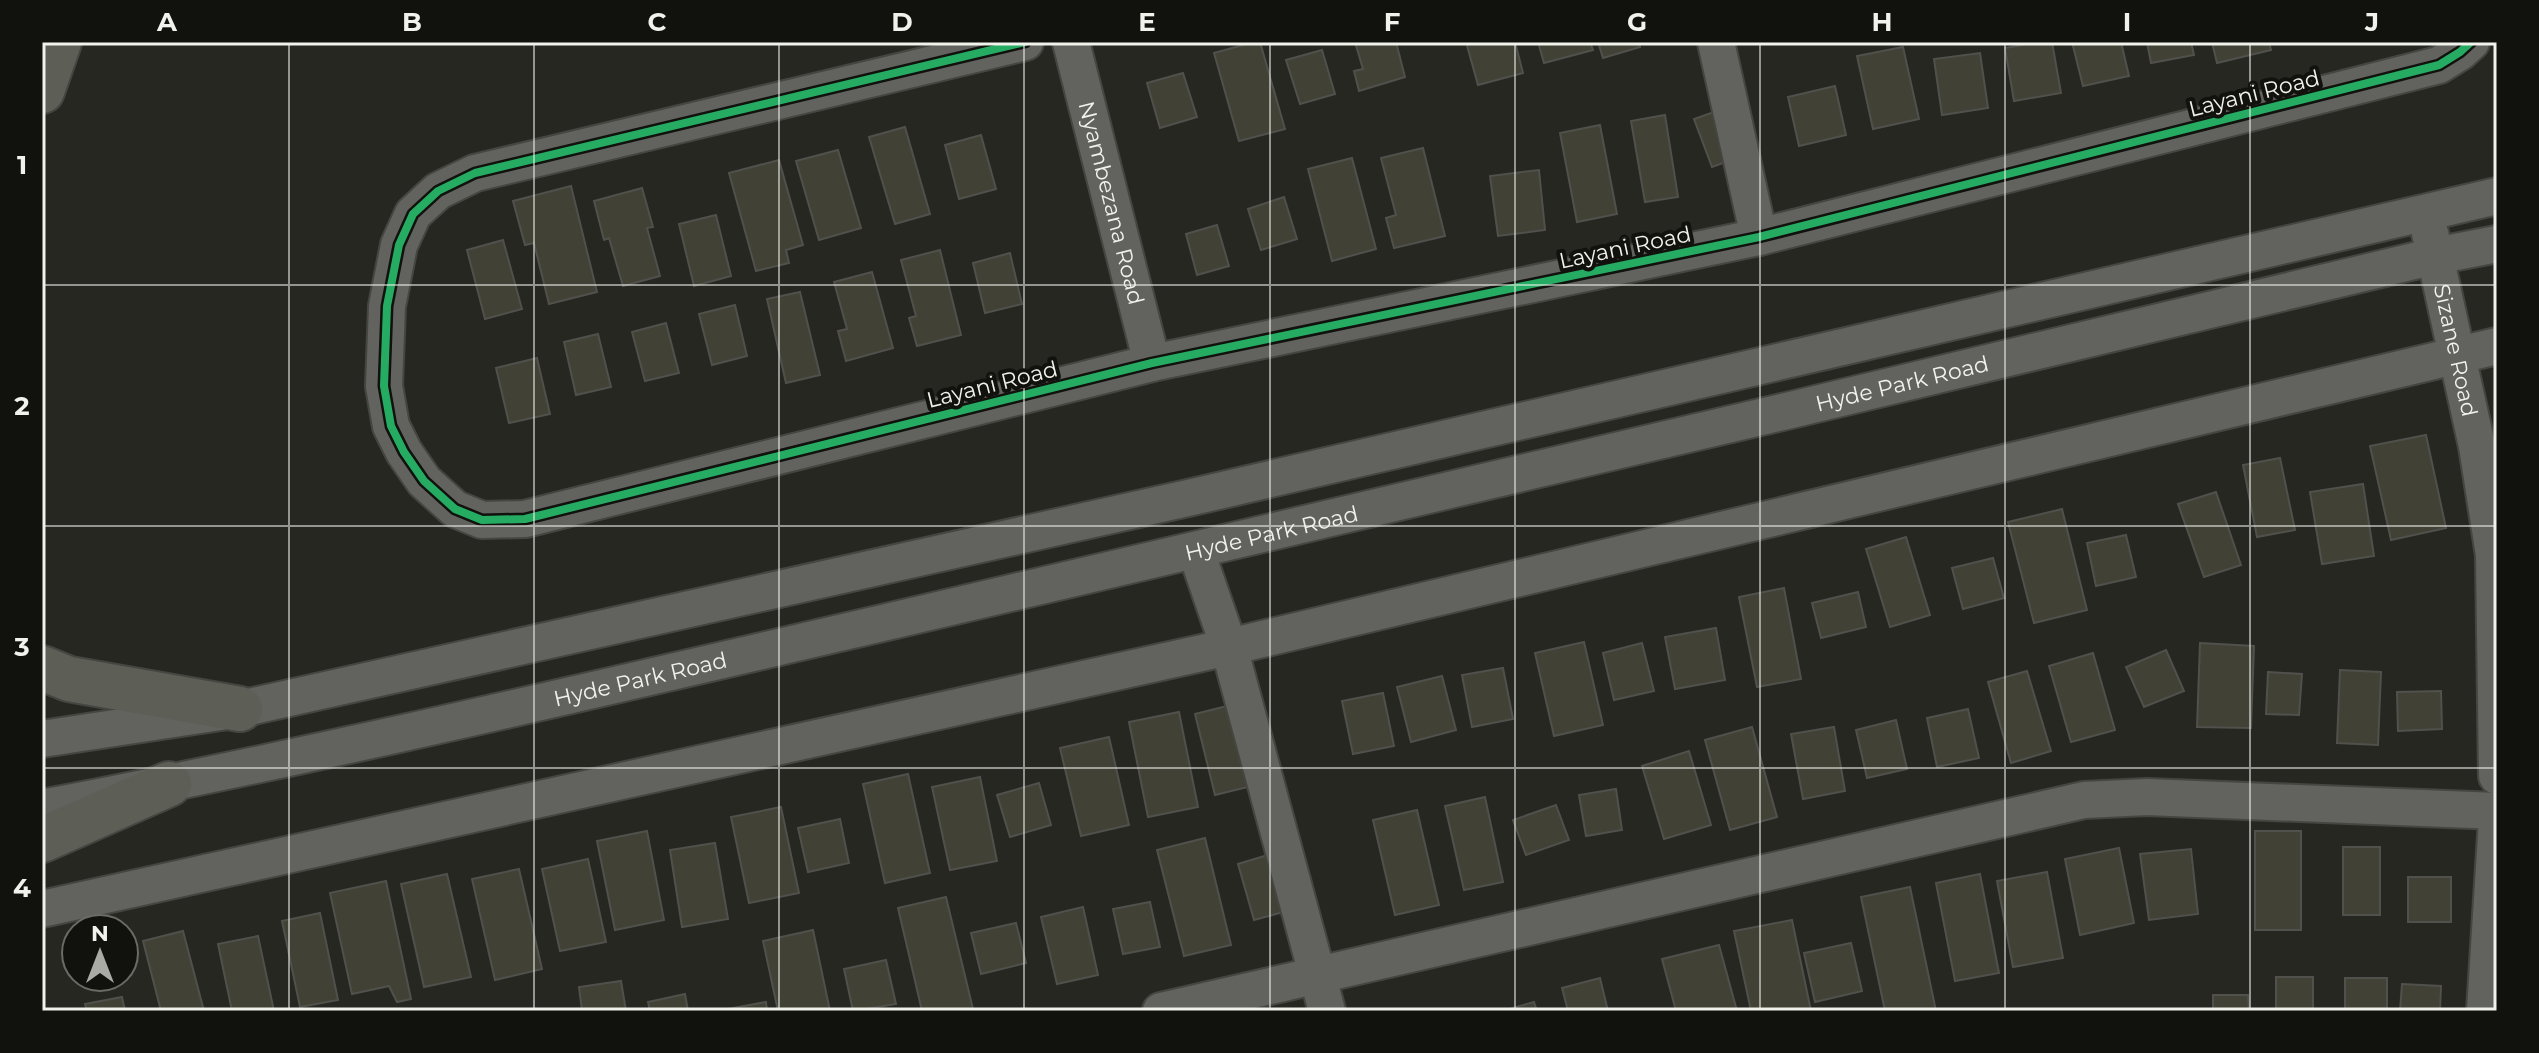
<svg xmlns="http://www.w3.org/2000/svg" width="2539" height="1053" font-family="Montserrat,sans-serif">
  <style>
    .building { fill: #414235; stroke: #50504c; stroke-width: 2 }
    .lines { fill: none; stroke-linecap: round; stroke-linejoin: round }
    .minor-casing { stroke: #454541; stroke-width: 40 }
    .major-casing { stroke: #454541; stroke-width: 48 }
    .minor { stroke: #62625f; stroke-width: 36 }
    .major { stroke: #5d5e55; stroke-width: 44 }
    .cycleway-casing { stroke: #11110d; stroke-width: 13 }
    .cycleway { stroke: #26ab63; stroke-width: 8 }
    .grid { fill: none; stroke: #f1f2ec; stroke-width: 2; stroke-opacity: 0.55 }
    .labels { text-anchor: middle; stroke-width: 8; stroke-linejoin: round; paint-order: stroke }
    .street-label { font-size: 22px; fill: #f1f2ec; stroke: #11110d }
    .neatline { fill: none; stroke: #f1f2ec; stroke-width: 3 }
    .grid-label { font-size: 26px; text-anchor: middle; font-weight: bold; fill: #f1f2ec }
  </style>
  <rect width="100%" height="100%" fill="#272722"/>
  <g class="building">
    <path d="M1254,42H1260L1285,129L1239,141L1214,53Z"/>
    <path d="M1355,42H1396L1405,77L1359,91L1354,71L1363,69Z"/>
    <path d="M1466,42H1515L1523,73L1478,85Z"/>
    <path d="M1538,42H1590L1593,50L1544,63Z"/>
    <path d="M1598,42H1639L1640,47L1603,58Z"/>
    <path d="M2039,42H2052L2061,93L2014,101L2005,48Z"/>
    <path d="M2072,42H2121L2129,76L2083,86Z"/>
    <path d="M2147,42H2191L2194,55L2151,63Z"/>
    <path d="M2212,42H2269L2271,50L2217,63Z"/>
    <path d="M1903,47L1919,119L1873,129L1857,56Z"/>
    <path d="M1322,50L1335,94L1300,104L1286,60Z"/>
    <path d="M1980,53L1988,108L1942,115L1934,59Z"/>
    <path d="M1183,73L1197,117L1160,128L1147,83Z"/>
    <path d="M1835,86L1846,135L1799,146L1788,97Z"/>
    <path d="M1722,109L1740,157L1712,167L1694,119Z"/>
    <path d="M1665,115L1678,197L1645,202L1631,121Z"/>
    <path d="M1600,125L1617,214L1577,222L1560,133Z"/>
    <path d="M905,127L930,214L895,224L869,137Z"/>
    <path d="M981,135L996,189L959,199L945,145Z"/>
    <path d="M1423,148L1445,236L1394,248L1386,218L1396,215L1381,158Z"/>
    <path d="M838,150L861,228L819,240L796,161Z"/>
    <path d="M1352,158L1376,249L1332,261L1308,169Z"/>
    <path d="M779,160L803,245L786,250L789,263L756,271L729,173Z"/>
    <path d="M1539,170L1545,230L1498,236L1490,176Z"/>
    <path d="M571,186L597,292L549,304L534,243L525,245L513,201Z"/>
    <path d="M642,188L653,227L647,228L660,276L623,286L609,238L604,240L594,201Z"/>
    <path d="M1284,197L1297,239L1261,250L1248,209Z"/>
    <path d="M716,215L731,276L694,286L679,224Z"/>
    <path d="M1217,225L1229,266L1197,275L1186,234Z"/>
    <path d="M503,240L522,309L485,319L467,250Z"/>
    <path d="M940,250L961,335L917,346L909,318L916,316L901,260Z"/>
    <path d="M1010,253L1022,304L985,313L973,263Z"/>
    <path d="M872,272L893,348L846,361L838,331L847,329L834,282Z"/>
    <path d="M800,292L820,375L786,383L767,299Z"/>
    <path d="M735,305L747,356L712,365L699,314Z"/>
    <path d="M666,323L679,373L645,381L632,332Z"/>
    <path d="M598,334L611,387L576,395L564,342Z"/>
    <path d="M537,358L550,414L509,423L496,368Z"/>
    <path d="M2426,435L2446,528L2391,540L2370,446Z"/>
    <path d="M2280,458L2295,530L2257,537L2243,465Z"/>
    <path d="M2363,484L2374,556L2322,564L2310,492Z"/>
    <path d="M2216,492L2241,565L2204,577L2178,504Z"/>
    <path d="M2062,509L2087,610L2034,623L2008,522Z"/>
    <path d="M2126,535L2136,577L2096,586L2087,543Z"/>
    <path d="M1906,537L1930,615L1890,627L1866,549Z"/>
    <path d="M1993,558L2004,598L1963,609L1952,568Z"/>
    <path d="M1784,588L1801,679L1757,687L1739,597Z"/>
    <path d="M1858,592L1866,627L1821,638L1812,603Z"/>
    <path d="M1716,628L1725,680L1675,689L1665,637Z"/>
    <path d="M1584,642L1603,725L1554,736L1535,653Z"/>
    <path d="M1642,643L1654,691L1614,700L1603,653Z"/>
    <path d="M2200,643L2254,646L2251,728L2197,727Z"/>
    <path d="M2166,650L2184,691L2144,707L2126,667Z"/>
    <path d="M2093,653L2115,730L2071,742L2049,666Z"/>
    <path d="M1503,668L1513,719L1472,727L1462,675Z"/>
    <path d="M2340,670L2381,672L2378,745L2337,743Z"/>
    <path d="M2027,671L2051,751L2011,763L1988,682Z"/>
    <path d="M2268,672L2302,674L2299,715L2266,714Z"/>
    <path d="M1442,676L1456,730L1411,742L1397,687Z"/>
    <path d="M2441,691L2442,729L2398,731L2397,692Z"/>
    <path d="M1383,693L1394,746L1353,754L1342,701Z"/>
    <path d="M1239,703L1260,784L1215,795L1195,714Z"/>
    <path d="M1968,709L1979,758L1937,767L1927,718Z"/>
    <path d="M1179,712L1198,807L1148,817L1129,722Z"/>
    <path d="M1896,720L1907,769L1867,778L1856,730Z"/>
    <path d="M1752,727L1777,817L1730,830L1705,740Z"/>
    <path d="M1834,727L1845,791L1803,799L1791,734Z"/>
    <path d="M1109,737L1129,825L1081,836L1060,748Z"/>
    <path d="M1689,751L1711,825L1664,839L1642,766Z"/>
    <path d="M908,774L930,873L885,883L863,784Z"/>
    <path d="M980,777L997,861L950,870L932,787Z"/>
    <path d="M1039,783L1051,825L1010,837L997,795Z"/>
    <path d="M1616,789L1622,830L1586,836L1579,795Z"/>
    <path d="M1485,797L1503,882L1464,890L1445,806Z"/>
    <path d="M1556,805L1569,840L1526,855L1513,820Z"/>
    <path d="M781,807L799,893L749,903L731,817Z"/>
    <path d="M1417,810L1439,905L1395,915L1373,820Z"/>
    <path d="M840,819L849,863L808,872L798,828Z"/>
    <path d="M647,831L664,920L615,930L597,841Z"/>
    <rect x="2255" y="831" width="46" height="99"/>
    <path d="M1205,838L1231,945L1184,956L1157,850Z"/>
    <path d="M715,843L728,919L682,927L670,850Z"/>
    <rect x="2343" y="847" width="37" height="68"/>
    <path d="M2119,848L2134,923L2080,935L2065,859Z"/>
    <path d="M2191,849L2198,914L2149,920L2140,854Z"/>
    <path d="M1271,854L1287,911L1254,920L1238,864Z"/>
    <path d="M588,859L606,942L560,951L542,869Z"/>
    <path d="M519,869L542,969L495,980L472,879Z"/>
    <path d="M2047,872L2063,958L2013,967L1997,881Z"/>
    <path d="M447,874L471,977L424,987L401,884Z"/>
    <path d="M1980,874L1999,973L1955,981L1936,883Z"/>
    <rect x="2408" y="877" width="43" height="45"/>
    <path d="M386,881L411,999L397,1002L389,986L352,994L330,893Z"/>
    <path d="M1910,887L1936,1011H1885L1861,897Z"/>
    <path d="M946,897L973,1009L922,1011L898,908Z"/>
    <path d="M1150,902L1160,947L1123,954L1113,909Z"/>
    <path d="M1083,907L1098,975L1057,984L1041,917Z"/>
    <path d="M320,913L338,1000L300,1007L282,921Z"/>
    <path d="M1792,920L1811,1011H1751L1734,931Z"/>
    <path d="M1016,923L1026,963L981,974L971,933Z"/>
    <path d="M813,930L830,1011H778L763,941Z"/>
    <path d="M183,931L204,1011H161L143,941Z"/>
    <path d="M258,936L274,1011H232L218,944Z"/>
    <path d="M1851,943L1862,991L1815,1002L1804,953Z"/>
    <path d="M1719,945L1737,1011H1676L1662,959Z"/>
    <path d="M886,960L896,1004L853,1011L844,969Z"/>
    <rect x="2276" y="977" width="37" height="34"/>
    <path d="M1600,978L1608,1011H1568L1562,988Z"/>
    <rect x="2345" y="978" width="42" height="33"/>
    <path d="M621,981L626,1011H582L579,987Z"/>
    <path d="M2402,984L2441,986L2440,1011H2400Z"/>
    <path d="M685,994L688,1011H650L648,1002Z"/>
    <path d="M2213,995H2248L2249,1011H2213Z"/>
    <path d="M122,997L125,1011H87L85,1004Z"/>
    <path d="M766,1002L767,1011H722V1010Z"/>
    <path d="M1534,1002L1537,1011H1502Z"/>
  </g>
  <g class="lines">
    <g class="minor-casing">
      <g id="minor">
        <path d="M1025,42L475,173L438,191L413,214L399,245L387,306L384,386L391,426L404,452L424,481L455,509L482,520L525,519L1152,363L1759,237L2439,65L2460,52L2471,42"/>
        <path id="s1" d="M1071,42L1152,363"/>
        <path d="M1716,42L1759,237"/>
        <path id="s2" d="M2430,233L2477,446L2494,555L2497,776"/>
        <path d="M1196,551L1229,647L1327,1011"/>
        <path d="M42,739L240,709L1188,498L2497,196"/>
        <path id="s3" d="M42,808C321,755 597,689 874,625C1395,506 1915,380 2435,256L2497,244"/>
        <path d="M42,909L1229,647L2497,346"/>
        <path d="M1161,1011L2084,800L2147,797L2497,811"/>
        <path d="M2485,1011L2497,819"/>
      </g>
    </g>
    <g class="major-casing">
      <g id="major">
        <path d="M42,91L59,42"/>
        <path d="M42,668L69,679L240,709"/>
        <path d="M42,840L169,784"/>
      </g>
    </g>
    <use href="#minor" class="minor"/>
    <use href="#major" class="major"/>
    <g class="cycleway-casing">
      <path id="cycleway" d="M1025,42L475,173L438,191L413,214L399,245L387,306L384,386L391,426L404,452L424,481L455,509L482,520L525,519L1152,363L1759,237L2439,65L2460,52L2471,42"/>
    </g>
    <use href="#cycleway" class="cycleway"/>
  </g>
  <path class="grid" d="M289,42V1011M534,42V1011M779,42V1011M1024,42V1011M1270,42V1011M1515,42V1011M1760,42V1011M2005,42V1011M2250,42V1011M42,285H2497M42,526H2497M42,768H2497"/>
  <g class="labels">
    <g class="street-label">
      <text transform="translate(2254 93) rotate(-14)" y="8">Layani Road</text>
      <text dy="8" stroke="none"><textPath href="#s1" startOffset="166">Nyambezana Road</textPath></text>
      <text transform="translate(1625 247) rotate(-12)" y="8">Layani Road</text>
      <text dy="8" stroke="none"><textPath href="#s2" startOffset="120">Sizane Road</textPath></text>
      <text dy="8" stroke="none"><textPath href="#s3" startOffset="1908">Hyde Park Road</textPath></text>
      <text transform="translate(992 384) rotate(-14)" y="8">Layani Road</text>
      <text dy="8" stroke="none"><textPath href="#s3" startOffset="1260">Hyde Park Road</textPath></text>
      <text dy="8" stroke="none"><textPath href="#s3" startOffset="612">Hyde Park Road</textPath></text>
    </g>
  </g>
  <rect width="2539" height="1053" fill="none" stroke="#11110d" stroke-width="88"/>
  <g transform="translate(100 953)"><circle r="38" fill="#11110d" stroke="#6b6b66" stroke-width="2"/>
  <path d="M0-6L14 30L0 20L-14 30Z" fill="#aaaba5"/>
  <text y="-12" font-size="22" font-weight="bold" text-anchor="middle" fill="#f1f2ec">N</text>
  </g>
  <rect x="44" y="44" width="2451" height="965" class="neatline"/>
  <g class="grid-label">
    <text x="167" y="31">A</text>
    <text x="412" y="31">B</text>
    <text x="657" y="31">C</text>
    <text x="902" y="31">D</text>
    <text x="1147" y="31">E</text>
    <text x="1392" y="31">F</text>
    <text x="1637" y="31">G</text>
    <text x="1882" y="31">H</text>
    <text x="2127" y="31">I</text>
    <text x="2372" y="31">J</text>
    <text x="22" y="174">1</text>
    <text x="22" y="415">2</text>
    <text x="22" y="656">3</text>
    <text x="22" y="897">4</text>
  </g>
</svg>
